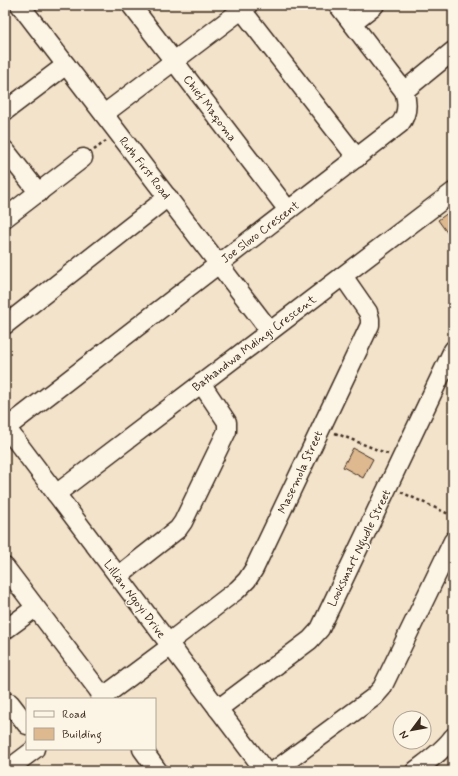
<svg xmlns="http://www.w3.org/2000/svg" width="458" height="776" font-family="Mynerve,sans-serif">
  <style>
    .building { fill: #deb88f; stroke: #3b2a1e }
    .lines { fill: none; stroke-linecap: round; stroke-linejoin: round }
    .minor-casing { stroke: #3b2a1e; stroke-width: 21 }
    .path { stroke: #3b2a1e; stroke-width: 2.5; stroke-dasharray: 3 3; stroke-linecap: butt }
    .minor { stroke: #fcf5e5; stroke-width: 18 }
    .labels { text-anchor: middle; stroke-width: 3; stroke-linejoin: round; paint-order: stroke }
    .street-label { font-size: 12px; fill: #3b2a1e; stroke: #fcf5e5 }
  </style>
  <rect width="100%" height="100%" fill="#f3e3cb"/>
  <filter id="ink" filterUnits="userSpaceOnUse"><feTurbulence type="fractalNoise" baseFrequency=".025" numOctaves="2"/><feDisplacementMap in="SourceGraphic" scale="8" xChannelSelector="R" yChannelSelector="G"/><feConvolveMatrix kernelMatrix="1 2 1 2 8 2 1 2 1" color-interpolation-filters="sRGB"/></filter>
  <g filter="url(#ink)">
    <g class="building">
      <path d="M452,210L453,212V241L438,220Z"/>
      <path d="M353,448L373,459L363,478L343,467Z"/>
    </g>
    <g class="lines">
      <g class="minor-casing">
        <g id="minor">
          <path d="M20,5L270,331"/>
          <path d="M131,5L288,210"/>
          <path d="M238,5L357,158"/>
          <path d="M352,23L375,5"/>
          <path d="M404,91L453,51"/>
          <path d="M5,111L66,65"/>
          <path d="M104,114L248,5"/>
          <path d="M5,150L39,193"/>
          <path d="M5,218L83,158"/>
          <path d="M5,325L168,197"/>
          <path d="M5,426L265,771"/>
          <path d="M5,429L400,124C408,114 408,103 404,91L338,5"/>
          <path d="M56,494L453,192"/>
          <path d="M5,567L105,699"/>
          <path d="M118,576L178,529L183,522L227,431V422L201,383"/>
          <path d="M5,630L35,608"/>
          <path d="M168,643L237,590L247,580L254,569L370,325V319L368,312L343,276"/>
          <path d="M100,699L171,646"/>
          <path d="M10,703L27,725"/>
          <path d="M218,709L310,640L320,629L453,350"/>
          <path d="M142,749L158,771"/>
          <path d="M6,771L35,749"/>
          <path d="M274,771L374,697L382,688L453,541"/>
          <path d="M415,771C429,760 443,751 453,737"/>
        </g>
      </g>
      <g class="path">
        <path d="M94,150L106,141"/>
        <path d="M335,433L388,454"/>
        <path d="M401,492L453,516"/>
      </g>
      <use href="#minor" class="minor"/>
    </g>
  </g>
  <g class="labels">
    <g class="street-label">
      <text transform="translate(210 108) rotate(53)" y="4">Chief Maqoma</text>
      <text transform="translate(145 168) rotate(52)" y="4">Ruth First Road</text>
      <text transform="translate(260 232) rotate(-37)" y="4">Joe Slovo Crescent</text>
      <text transform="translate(254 343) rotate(-37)" y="4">Bathandwa Mdingi Crescent</text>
      <text transform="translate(300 472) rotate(-65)" y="4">Masemola Street</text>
      <text transform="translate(359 548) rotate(-64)" y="4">Looksmart Ngudle Street</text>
      <text transform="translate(135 599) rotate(53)" y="4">Lillian Ngoyi Drive</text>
    </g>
  </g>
  <rect width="458" height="776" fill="none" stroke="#fcf5e5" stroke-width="20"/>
  <rect x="10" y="10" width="438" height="756" fill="none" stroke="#3b2a1e" stroke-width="1.5" filter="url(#ink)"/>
  <rect x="26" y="698" width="130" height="52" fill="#fcf5e5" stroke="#afa495"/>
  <rect x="34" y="711" width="20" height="6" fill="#fcf5e5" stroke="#afa495"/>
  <text x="62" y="718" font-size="12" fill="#3b2a1e">Road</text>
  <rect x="34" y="728" width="20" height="12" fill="#deb88f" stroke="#afa495"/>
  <text x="62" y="738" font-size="12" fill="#3b2a1e">Building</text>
  <g transform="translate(412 730) rotate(238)"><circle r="19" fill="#fcf5e5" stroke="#afa495"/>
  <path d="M0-3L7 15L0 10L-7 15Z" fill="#3b2a1e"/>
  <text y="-6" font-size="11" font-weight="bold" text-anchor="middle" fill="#3b2a1e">N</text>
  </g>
</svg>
